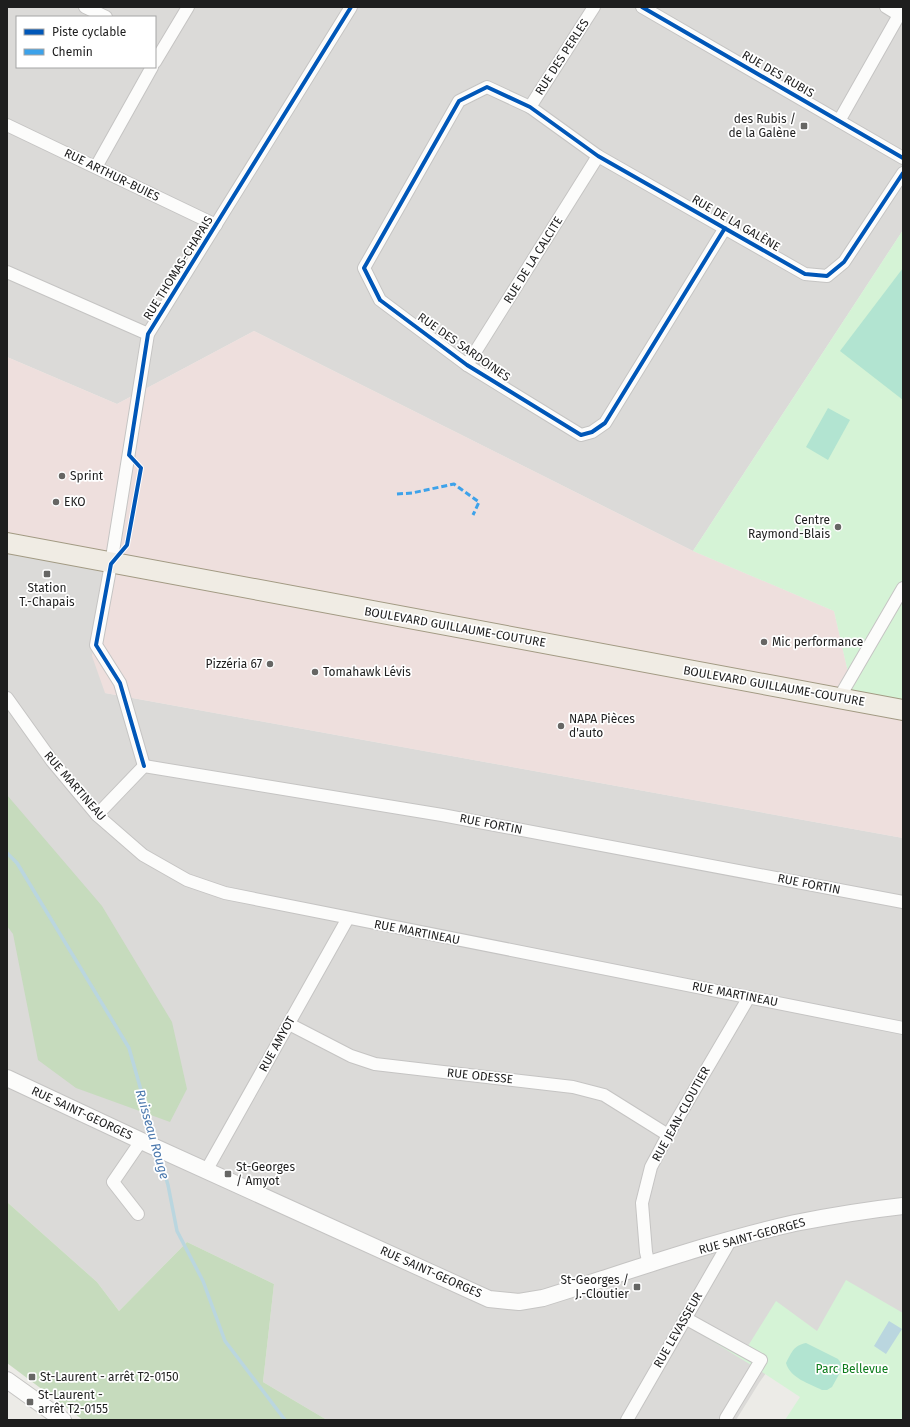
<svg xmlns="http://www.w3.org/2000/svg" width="910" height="1427" font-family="'Fira Sans',sans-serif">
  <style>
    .residential { fill: #dbdad8; fill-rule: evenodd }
    .commercial { fill: #eedfdd }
    .forest { fill: #c6dbbd }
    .park { fill: #d5f3d6 }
    .pitch { fill: #b2e4d1 }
    .water { fill: #bad6df }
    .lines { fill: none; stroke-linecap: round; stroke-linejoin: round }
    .stream { stroke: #bad6df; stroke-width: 3.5 }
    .minor-casing { stroke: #c5c4c3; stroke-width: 14 }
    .tertiary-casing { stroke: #c5c4c3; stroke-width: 18 }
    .primary-casing { stroke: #a29a83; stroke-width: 22 }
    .minor { stroke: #fcfcfb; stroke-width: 12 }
    .tertiary { stroke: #fcfcfb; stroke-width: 16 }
    .primary { stroke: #f0ece4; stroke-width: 20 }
    .quiet { stroke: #3da2ea; stroke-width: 3; stroke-dasharray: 6 3; stroke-linecap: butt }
    .cycleway-casing { stroke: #fff; stroke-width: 6 }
    .cycleway { stroke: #0057b8; stroke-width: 4 }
    .poi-dot { fill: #666664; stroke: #fff; stroke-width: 1.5 }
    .labels { text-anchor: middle; stroke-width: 3.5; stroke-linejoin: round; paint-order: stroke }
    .street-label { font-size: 12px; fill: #1e1e1e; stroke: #fff }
    .poi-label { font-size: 12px; fill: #1e1e1e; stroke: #fff; text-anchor: start }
    .park-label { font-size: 12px; fill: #0c7c1b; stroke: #fff }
    .water-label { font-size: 13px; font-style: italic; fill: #4b78ad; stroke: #fff }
  </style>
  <rect width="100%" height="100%" fill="#ecebe7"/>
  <g class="residential">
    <path d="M7,7H903V230L693,551L254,331L117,404L7,357ZM17,17H155V67H17Z"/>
    <path d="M7,552L105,569V693L903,838V1401L791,1337L759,1383L736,1420H327L263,1382L274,1284L187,1242L119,1311L97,1282L7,1202Z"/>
  </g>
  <path class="commercial" d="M254,331L693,551L834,611L853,694L903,708V838L105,693L92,656L105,569L7,552V357L117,404Z"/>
  <g class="forest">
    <path d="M7,795L102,906L172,1022L187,1089L170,1122L76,1088L38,1060L13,934L7,926Z"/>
    <path d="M7,1202L97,1282L119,1311L187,1242L274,1284L263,1382L327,1420H83L7,1363Z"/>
  </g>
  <g class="park">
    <path d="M903,230V704L853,694L834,611L693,551Z"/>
    <path d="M846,1280L903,1313V1420H785L800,1397L756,1368L683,1323L688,1313L748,1346L776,1301L817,1331Z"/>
  </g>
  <g class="pitch">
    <path d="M903,268V400L840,351Z"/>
    <path d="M828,408L850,420L828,460L806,447Z"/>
    <path d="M806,1343L838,1359L841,1363L842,1369L832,1387L827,1390H822C810,1384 790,1378 786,1363C792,1352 793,1346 806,1343Z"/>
  </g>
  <path class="water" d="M889,1321L902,1329L886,1354L874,1346Z"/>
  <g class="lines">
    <g class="stream">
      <path d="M7,853L17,863L129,1048L156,1143"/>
      <path d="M159,1154L168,1185L177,1231L203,1281L225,1341L285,1420"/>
    </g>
    <g class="minor-casing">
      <g id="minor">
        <path d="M85,7L106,17"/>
        <path d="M642,7L903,158"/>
        <path d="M886,7L899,15"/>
        <path d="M155,62L188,7"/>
        <path d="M530,107L594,7"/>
        <path d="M839,121L903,8"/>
        <path d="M7,125L216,225"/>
        <path d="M96,167L152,67"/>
        <path d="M725,228L605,423L592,432L581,435L467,365L380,300L364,268L459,101L487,87L530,107L598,156L805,274L827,276L844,262L903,173"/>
        <path d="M7,272L148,334"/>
        <path d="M467,365L598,156"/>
        <path d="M7,698L52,761L97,815L143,855L187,880L225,893L903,1028"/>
        <path d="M839,698L903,588"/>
        <path d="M144,766L120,683L96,645L111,564L148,334L351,7"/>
        <path d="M144,766L442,815L903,902"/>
        <path d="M97,815L144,766"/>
        <path d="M289,1024L351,1056L375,1064L573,1087L604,1095L668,1135"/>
        <path d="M206,1171L348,918"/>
        <path d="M138,1214L113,1182L141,1141"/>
        <path d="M649,1265L646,1252L642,1203L651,1167L668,1135L749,997"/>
        <path d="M685,1318L761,1360L726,1418"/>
        <path d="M627,1420L730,1241"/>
      </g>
    </g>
    <g class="tertiary-casing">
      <g id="tertiary">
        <path d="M7,1078L150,1145L489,1299L519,1302L543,1298C627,1272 710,1242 795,1223C831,1216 867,1210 903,1206"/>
        <path d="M7,1380L63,1420"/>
      </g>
    </g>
    <g class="primary-casing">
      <path id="primary" d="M7,543L903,710"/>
    </g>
    <use href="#minor" class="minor"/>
    <use href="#tertiary" class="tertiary"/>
    <use href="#primary" class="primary"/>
    <path class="quiet" d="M397,494L412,493L454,484L479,502L473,515"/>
    <g class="cycleway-casing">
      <g id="cycleway">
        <path d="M642,7L903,158"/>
        <path d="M725,228L605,423L592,432L581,435L467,365L380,300L364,268L459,101L487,87L530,107L598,156L805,274L827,276L844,262L903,173"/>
        <path d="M144,766L120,683L96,645L111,564L127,545L141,468L129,455L148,334L351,7"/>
      </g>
    </g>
    <use href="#cycleway" class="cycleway"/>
  </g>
  <g class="poi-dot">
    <rect x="800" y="122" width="8" height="8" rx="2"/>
    <circle cx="62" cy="476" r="4"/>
    <circle cx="56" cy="502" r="4"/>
    <circle cx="838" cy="527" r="4"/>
    <rect x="43" y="570" width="8" height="8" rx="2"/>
    <circle cx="764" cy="642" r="4"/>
    <circle cx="270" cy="664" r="4"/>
    <circle cx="315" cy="672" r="4"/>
    <circle cx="561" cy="726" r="4"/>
    <rect x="224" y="1170" width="8" height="8" rx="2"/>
    <rect x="633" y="1283" width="8" height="8" rx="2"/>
    <rect x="28" y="1373" width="8" height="8" rx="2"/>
    <rect x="26" y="1398" width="8" height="8" rx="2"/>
  </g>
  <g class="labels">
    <g class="street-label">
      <text transform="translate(562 57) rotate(-57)" y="4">RUE DES PERLES</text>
      <text transform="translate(778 74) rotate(30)" y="4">RUE DES RUBIS</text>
      <text transform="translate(112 175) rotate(26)" y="4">RUE ARTHUR-BUIES</text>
      <text transform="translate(736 223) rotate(30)" y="4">RUE DE LA GALÈNE</text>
      <text transform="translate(533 260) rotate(-58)" y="4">RUE DE LA CALCITE</text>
      <text transform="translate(178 268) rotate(-58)" y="4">RUE THOMAS-CHAPAIS</text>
      <text transform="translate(464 347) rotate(35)" y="4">RUE DES SARDOINES</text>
      <text transform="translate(455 627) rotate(10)" y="4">BOULEVARD GUILLAUME-COUTURE</text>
      <text transform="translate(774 686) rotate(10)" y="4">BOULEVARD GUILLAUME-COUTURE</text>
      <text transform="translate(75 786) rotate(49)" y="4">RUE MARTINEAU</text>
      <text transform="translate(491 824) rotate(11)" y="4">RUE FORTIN</text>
      <text transform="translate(809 884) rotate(11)" y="4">RUE FORTIN</text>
      <text transform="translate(417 932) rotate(11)" y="4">RUE MARTINEAU</text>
      <text transform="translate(735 994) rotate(11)" y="4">RUE MARTINEAU</text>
      <text transform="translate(277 1044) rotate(-61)" y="4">RUE AMYOT</text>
      <text transform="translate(480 1076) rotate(6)" y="4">RUE ODESSE</text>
      <text transform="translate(82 1113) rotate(25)" y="4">RUE SAINT-GEORGES</text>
      <text transform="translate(681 1114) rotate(-61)" y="4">RUE JEAN-CLOUTIER</text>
      <text transform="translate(752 1236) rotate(-15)" y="4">RUE SAINT-GEORGES</text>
      <text transform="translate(431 1272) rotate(24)" y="4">RUE SAINT-GEORGES</text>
      <text transform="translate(678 1330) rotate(-60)" y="4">RUE LEVASSEUR</text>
    </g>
    <g class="poi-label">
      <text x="796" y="123" text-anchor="end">des Rubis /<tspan x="796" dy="14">de la Galène</tspan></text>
      <text x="70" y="480">Sprint</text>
      <text x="64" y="506">EKO</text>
      <text x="830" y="524" text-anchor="end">Centre<tspan x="830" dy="14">Raymond-Blais</tspan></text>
      <text x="47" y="592" text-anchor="middle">Station<tspan x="47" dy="14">T.-Chapais</tspan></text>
      <text x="772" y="646">Mic performance</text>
      <text x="262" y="668" text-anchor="end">Pizzéria 67</text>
      <text x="323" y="676">Tomahawk Lévis</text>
      <text x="569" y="723">NAPA Pièces<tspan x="569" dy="14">d'auto</tspan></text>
      <text x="236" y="1171">St-Georges<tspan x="236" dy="14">/ Amyot</tspan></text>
      <text x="629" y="1284" text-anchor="end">St-Georges /<tspan x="629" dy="14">J.-Cloutier</tspan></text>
      <text x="40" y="1381">St-Laurent - arrêt T2-0150</text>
      <text x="38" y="1399">St-Laurent -<tspan x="38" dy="14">arrêt T2-0155</tspan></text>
    </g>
    <g class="park-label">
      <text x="852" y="1373">Parc Bellevue</text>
    </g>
    <g class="water-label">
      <text transform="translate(153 1134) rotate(74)" y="5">Ruisseau Rouge</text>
    </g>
  </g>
  <rect width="910" height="1427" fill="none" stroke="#1e1e1e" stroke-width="16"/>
  <rect x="16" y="16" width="140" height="52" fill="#ffffff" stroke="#a5a5a5"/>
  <rect x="24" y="29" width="20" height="6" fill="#0057b8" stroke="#a5a5a5"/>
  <text x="52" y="36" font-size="12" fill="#1e1e1e">Piste cyclable</text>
  <rect x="24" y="49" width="20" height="6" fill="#3da2ea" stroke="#a5a5a5"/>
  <text x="52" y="56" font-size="12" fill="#1e1e1e">Chemin</text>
</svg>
